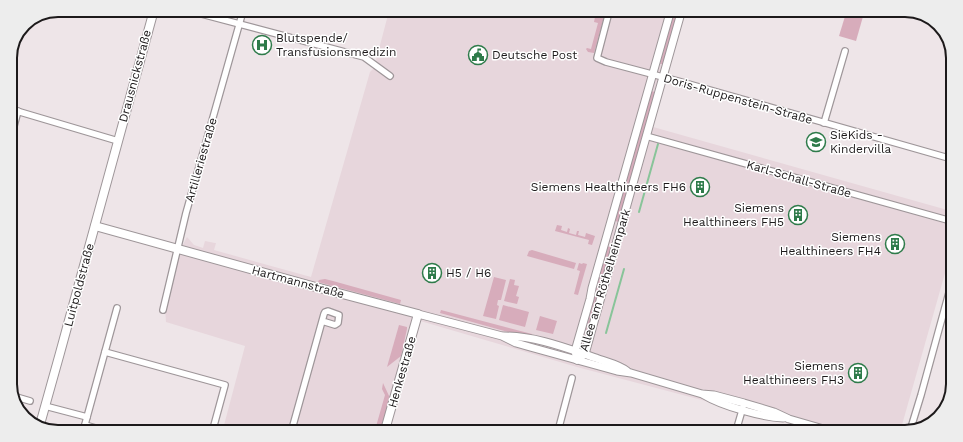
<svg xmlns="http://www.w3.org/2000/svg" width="963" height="442" font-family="'Work Sans',sans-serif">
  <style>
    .built { fill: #e7d6dc }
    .green { fill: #d7acbb }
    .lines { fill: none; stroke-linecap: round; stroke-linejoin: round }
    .stream { stroke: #88c499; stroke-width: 2 }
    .minor-casing { stroke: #9e9699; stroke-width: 8 }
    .tertiary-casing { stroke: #9e9699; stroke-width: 9 }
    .secondary-casing { stroke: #9e9699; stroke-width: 10 }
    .minor { stroke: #fff; stroke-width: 5.5 }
    .tertiary { stroke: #fff; stroke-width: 7 }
    .secondary { stroke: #fff; stroke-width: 8 }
    .labels { text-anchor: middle; stroke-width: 3; stroke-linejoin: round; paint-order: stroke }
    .poi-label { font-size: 12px; fill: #1d1a1b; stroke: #fff; text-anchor: start }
    .street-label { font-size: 12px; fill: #1d1a1b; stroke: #fff }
    .rim { fill: none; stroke: #1d1a1b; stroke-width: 2 }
  </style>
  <rect width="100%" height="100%" fill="#eee5e8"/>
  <path class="built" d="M389,11L678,13L646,125L951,211V252L900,432H822L577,367L417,320L386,430L223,429L245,346L166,322L165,307L180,250L187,237L194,245L203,248L205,241L215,243H216L214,250L311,277L370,72L374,68Z"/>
  <g class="green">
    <path d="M577,12H594L602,15L604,17L594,53L588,52L586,49L587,48L591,49L598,23L594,22L595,17Z"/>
    <path d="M673,13H677V17L663,64H660Z"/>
    <path d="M846,13H864L856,41L839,36Z"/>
    <path d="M651,91L655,92L619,222L615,221Z"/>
    <path d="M557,225L562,226L561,230L567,232L568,228L570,229L569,233L576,235L577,231H579L578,235L585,237L586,233L595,236L592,245L588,244L589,240L555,231Z"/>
    <path d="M607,246L612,248L585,341H583C592,309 598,278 607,246Z"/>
    <path d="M532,250L576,263L574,269L527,256L529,251Z"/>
    <path d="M579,263L582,264L583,263L587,264L578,295L574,294L580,271L577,270Z"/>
    <path d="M494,277L506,280L501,300H498L497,305L499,306L496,319L483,316Z"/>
    <path d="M325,279L333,281L401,300L400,304L318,282L319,280Z"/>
    <path d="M510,279L515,280L514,285L519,286L516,296L519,297L517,304L504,301Z"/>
    <path d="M503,305L529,312L525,327L499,320Z"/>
    <path d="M441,310L532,334V335L508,332L440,313Z"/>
    <path d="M540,316L557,321L553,334L536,330Z"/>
    <path d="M399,325L407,327V329L401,356L387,367Z"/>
    <path d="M383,383L390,398L380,430H375L385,395L382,389Z"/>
  </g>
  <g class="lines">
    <g class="stream">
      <path d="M639,212L658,144"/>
      <path d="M606,333L624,269"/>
    </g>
    <g class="minor-casing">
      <g id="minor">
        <path d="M190,11L364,57L390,76"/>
        <path d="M609,12L597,58L606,62L678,81L952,159"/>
        <path d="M10,109L118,141"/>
        <path d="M824,123L845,51"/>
        <path d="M646,136L951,221"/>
        <path d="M10,141L18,111"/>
        <path d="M163,310L186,213L243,11"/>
        <path d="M105,352L225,385L213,429"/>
        <path d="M13,396L30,401"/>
        <path d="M45,406L87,417"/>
        <path d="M85,425L99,429"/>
        <path d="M84,428L117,308"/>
        <path d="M292,429L324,314L325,312L328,311L339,315L338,323L335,325L322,321"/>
        <path d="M558,431L572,378"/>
        <path d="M736,431L743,407"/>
        <path d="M910,431L921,395L950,289"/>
      </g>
    </g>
    <g class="tertiary-casing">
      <g id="tertiary">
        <path d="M418,314L502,336L516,343L530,347L617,371L631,373L702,394L714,395L744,403L774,412L789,419L834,432"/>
        <path d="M504,336C536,336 566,348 596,358C606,362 618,364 627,371"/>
        <path d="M577,360L585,354L681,13"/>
        <path d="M577,360L575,351L590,299L592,288L670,13"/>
        <path d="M704,395C722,406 762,417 783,418"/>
      </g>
    </g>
    <g class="secondary-casing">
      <g id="secondary">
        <path d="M95,226L312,286L418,314L385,430"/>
        <path d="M39,428L60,353L154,10"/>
      </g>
    </g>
    <use href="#minor" class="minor"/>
    <use href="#tertiary" class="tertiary"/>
    <use href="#secondary" class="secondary"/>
  </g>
  <defs>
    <g id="hospital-ring" transform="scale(1)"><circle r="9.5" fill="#fff" stroke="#2e7b4a" stroke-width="1.5"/><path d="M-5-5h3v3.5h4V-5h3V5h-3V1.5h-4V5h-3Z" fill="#2e7b4a"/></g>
    <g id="civic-ring" transform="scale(1)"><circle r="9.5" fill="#fff" stroke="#2e7b4a" stroke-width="1.5"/><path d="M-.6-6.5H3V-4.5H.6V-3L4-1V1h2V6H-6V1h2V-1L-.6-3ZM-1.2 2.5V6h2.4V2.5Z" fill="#2e7b4a"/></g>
    <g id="school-ring" transform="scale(1)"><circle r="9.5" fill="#fff" stroke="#2e7b4a" stroke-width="1.5"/><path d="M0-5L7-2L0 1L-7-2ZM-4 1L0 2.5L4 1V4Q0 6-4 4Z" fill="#2e7b4a"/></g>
    <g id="building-ring" transform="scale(1)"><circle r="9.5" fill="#fff" stroke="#2e7b4a" stroke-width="1.5"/><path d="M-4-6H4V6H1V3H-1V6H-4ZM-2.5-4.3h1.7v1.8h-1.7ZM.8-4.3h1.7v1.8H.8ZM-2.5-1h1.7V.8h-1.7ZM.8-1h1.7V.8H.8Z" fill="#2e7b4a"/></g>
  </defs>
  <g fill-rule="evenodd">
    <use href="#hospital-ring" x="262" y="45"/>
    <use href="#civic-ring" x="478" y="55"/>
    <use href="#school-ring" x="816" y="142"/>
    <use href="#building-ring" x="700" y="187"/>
    <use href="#building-ring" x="798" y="215"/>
    <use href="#building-ring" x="895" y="244"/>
    <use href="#building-ring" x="432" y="273"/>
    <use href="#building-ring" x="858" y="373"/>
  </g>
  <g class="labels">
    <g class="poi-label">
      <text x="276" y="42">Blutspende/<tspan x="276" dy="14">Transfusionsmedizin</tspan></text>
      <text x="492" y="59">Deutsche Post</text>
      <text x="830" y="139">SieKids -<tspan x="830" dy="14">Kindervilla</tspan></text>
      <text x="686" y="191" text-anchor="end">Siemens Healthineers FH6</text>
      <text x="784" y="212" text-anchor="end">Siemens<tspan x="784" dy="14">Healthineers FH5</tspan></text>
      <text x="881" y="241" text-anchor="end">Siemens<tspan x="881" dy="14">Healthineers FH4</tspan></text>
      <text x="446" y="277">H5 / H6</text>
      <text x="844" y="370" text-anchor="end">Siemens<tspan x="844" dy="14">Healthineers FH3</tspan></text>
    </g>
    <g class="street-label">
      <text transform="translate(135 76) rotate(-75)" y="4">Drausnickstraße</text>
      <text transform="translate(738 99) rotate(16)" y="4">Doris-Ruppenstein-Straße</text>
      <text transform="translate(201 160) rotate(-74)" y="4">Artilleriestraße</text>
      <text transform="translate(799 179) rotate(16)" y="4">Karl-Schall-Straße</text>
      <text transform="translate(605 280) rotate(-73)" y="4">Allee am Röthelheimpark</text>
      <text transform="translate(298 282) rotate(15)" y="4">Hartmannstraße</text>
      <text transform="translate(79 285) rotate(-75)" y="4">Luitpoldstraße</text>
      <text transform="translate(402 372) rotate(-74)" y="4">Henkestraße</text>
    </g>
  </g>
  <path d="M0 0H963V442H0ZM58 17H905A41 41 0 0 1 946 58V384A41 41 0 0 1 905 425H58A41 41 0 0 1 17 384V58A41 41 0 0 1 58 17Z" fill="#ededed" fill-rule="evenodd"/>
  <path class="rim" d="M58 17H905A41 41 0 0 1 946 58V384A41 41 0 0 1 905 425H58A41 41 0 0 1 17 384V58A41 41 0 0 1 58 17Z"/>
</svg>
